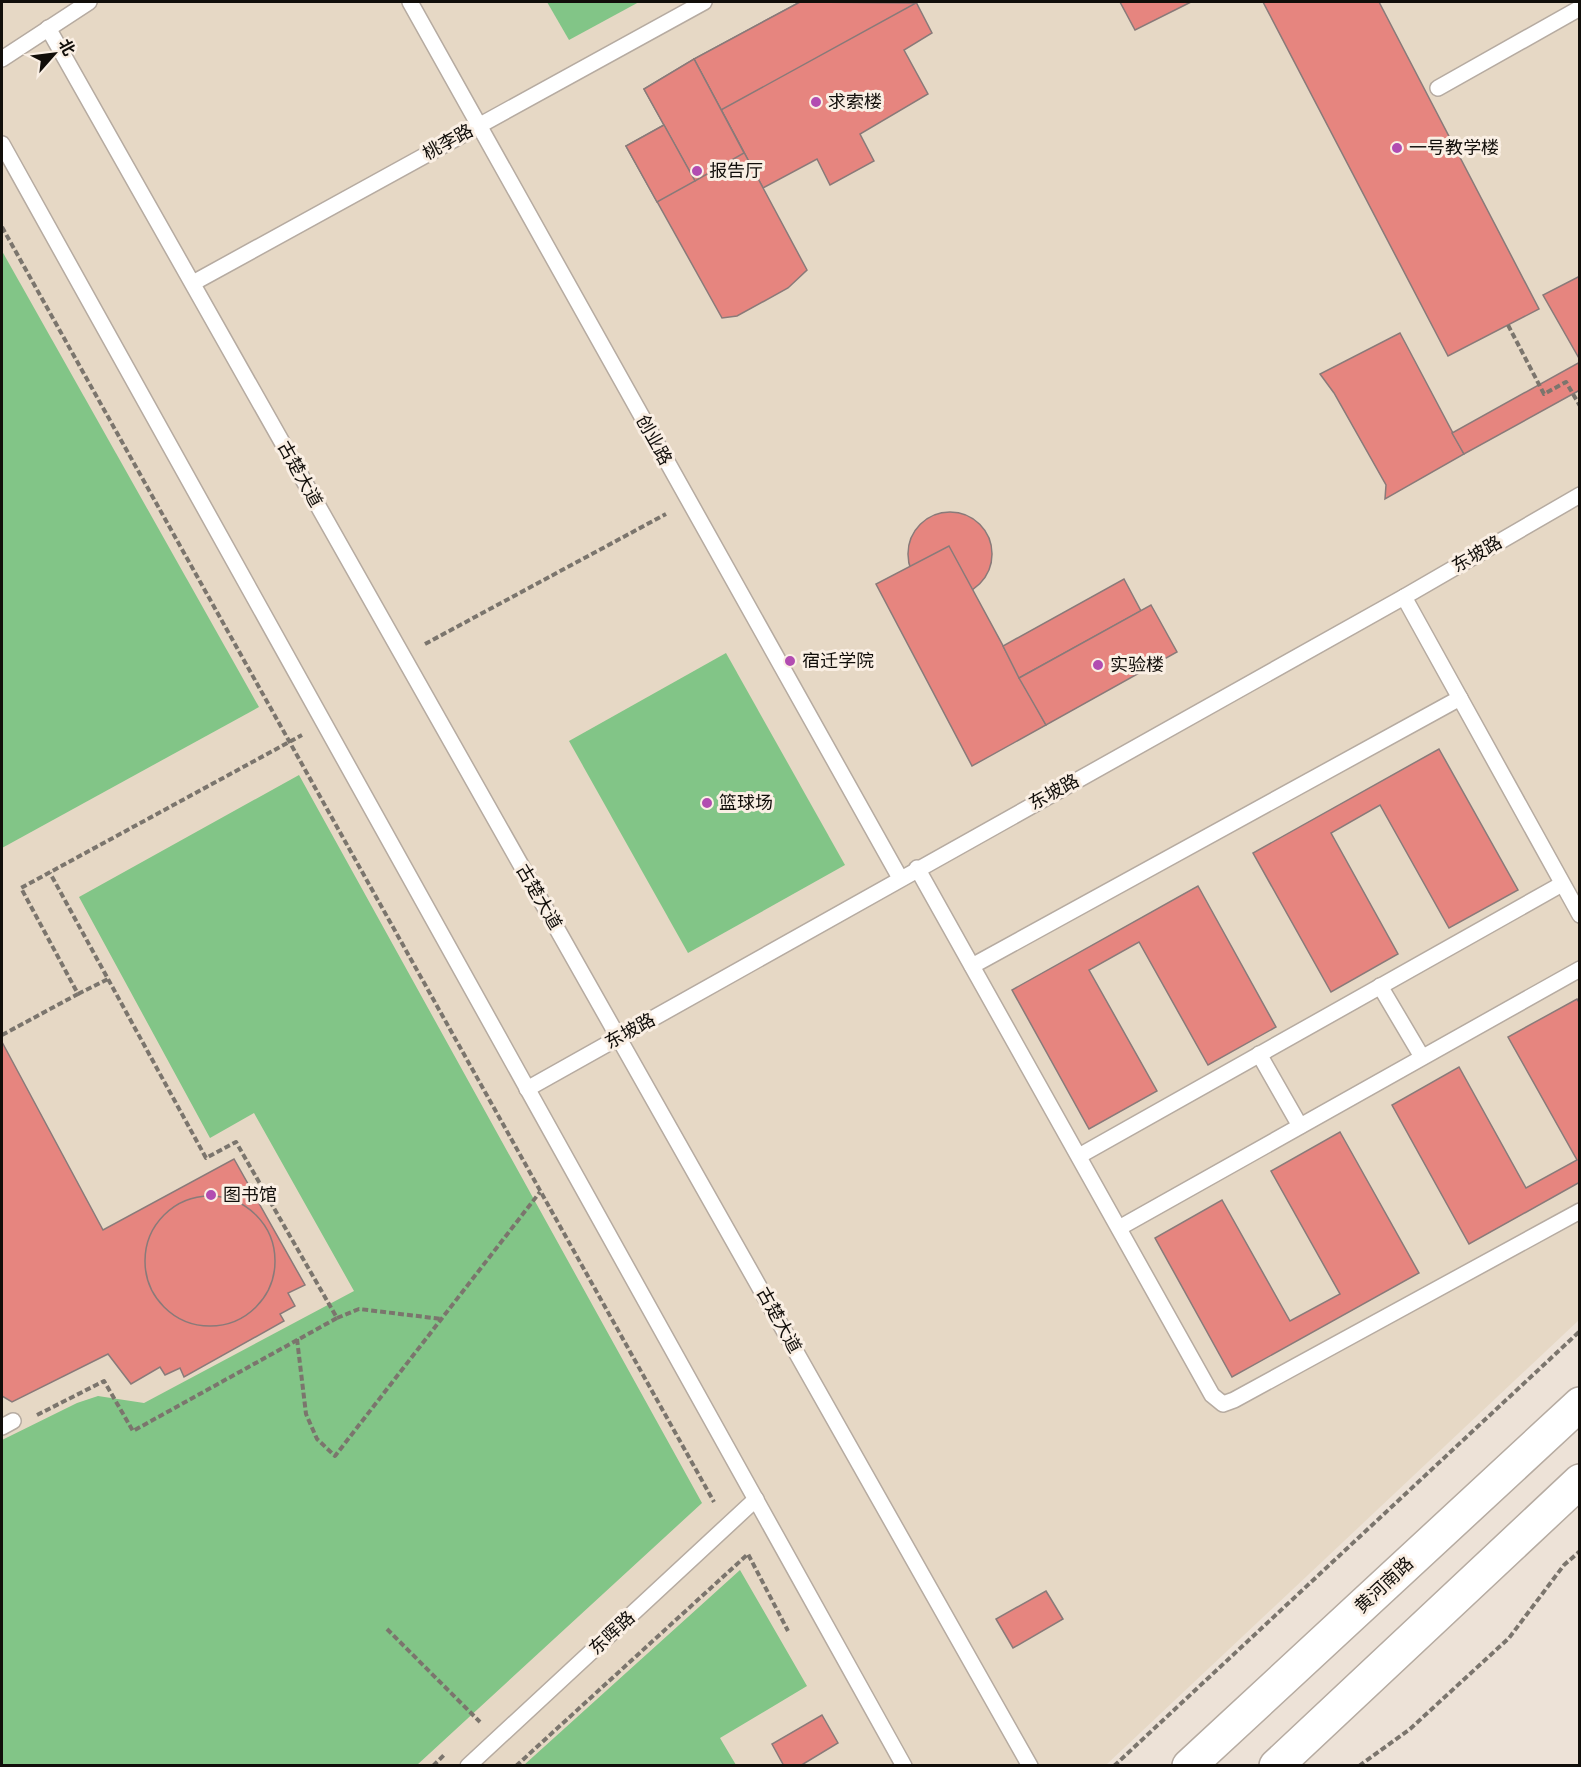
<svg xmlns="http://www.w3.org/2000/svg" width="1581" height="1767" font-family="Ubuntu,'Noto Sans SC',sans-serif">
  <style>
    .education { fill: #e6d8c5 }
    .green { fill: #82c587 }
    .building { fill: #e6857f; stroke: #897a79; stroke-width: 1.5 }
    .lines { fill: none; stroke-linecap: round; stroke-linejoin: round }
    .service-casing { stroke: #b6aba1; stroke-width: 18 }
    .primary-casing { stroke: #b6aba1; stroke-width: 36 }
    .path { stroke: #7b756d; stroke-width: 4; stroke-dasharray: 6 3; stroke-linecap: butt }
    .service { stroke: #fff; stroke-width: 15 }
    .primary { stroke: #fff; stroke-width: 33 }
    .poi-dot { fill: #b24cb1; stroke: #faefe4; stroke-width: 2 }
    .labels { text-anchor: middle; stroke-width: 6; stroke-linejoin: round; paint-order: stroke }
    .poi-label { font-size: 18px; fill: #110e0a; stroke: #faefe4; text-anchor: start }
    .street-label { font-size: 18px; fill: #110e0a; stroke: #faefe4 }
  </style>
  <rect width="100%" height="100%" fill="#ede2d7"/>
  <path class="education" d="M2,2H1579V1320L1106,1765L2,1766Z"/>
  <g class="green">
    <path d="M547,2H639L569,40Z"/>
    <path d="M2,251L259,707L2,848Z"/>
    <path d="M726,653L845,865L688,953L569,741Z"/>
    <path d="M299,775L702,1503L417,1765H2V1440L77,1403L98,1396L144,1403L354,1291L254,1113L210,1138L79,897Z"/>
    <path d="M740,1570L807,1686L720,1738L736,1765H524Z"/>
  </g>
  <g class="building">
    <path d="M800,2H916L932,33L904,50L928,94L860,134L874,161L830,185L817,159L763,188L694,59Z"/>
    <path d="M800,2L916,3L721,110L694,59Z"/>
    <path d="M1120,2H1191L1135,30Z"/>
    <path d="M1263,2H1379L1539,309L1448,356Z"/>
    <path d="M694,59L807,270L788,288L737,316L722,318L626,146L664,125L644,89Z"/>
    <path d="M694,59L744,153L695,181L644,89Z"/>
    <path d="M664,125L695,181L657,202L626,146Z"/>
    <path d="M1580,276V360L1543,295Z"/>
    <path d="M1400,333L1464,454L1385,499L1386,485L1334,393L1320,374Z"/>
    <path d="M1580,362V390L1464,454L1452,433Z"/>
    <circle cx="950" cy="554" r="42"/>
    <path d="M949,546L1046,725L972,766L876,584Z"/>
    <path d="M1124,579L1141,611L1019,678L1003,646Z"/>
    <path d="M1151,605L1177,652L1046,725L1019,678Z"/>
    <path d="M1439,749L1518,890L1449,928L1380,805L1331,833L1398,954L1331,992L1253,853Z"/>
    <path d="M1198,886L1276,1027L1208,1065L1139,942L1089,970L1157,1091L1089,1129L1012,990Z"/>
    <path d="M1577,999L1580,1004V1182L1469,1244L1392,1105L1459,1067L1526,1188L1577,1160L1508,1037Z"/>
    <path d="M2,1042L103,1230L234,1159L305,1285L288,1293L295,1306L280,1314L284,1321L184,1377L180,1368L165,1375L160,1367L131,1384L108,1354L12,1402L2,1396Z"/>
    <path d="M1340,1132L1419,1273L1232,1377L1155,1238L1222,1200L1290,1321L1340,1294L1271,1171Z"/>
    <circle cx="210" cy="1261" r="65"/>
    <path d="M1046,1591L1063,1619L1013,1648L996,1619Z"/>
    <path d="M822,1715L838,1743L800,1766H784L772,1744Z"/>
  </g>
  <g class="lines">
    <g class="service-casing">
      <g id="service">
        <path d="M410,2L900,878"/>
        <path d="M48,28L1030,1766"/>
        <path d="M2,59L89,2"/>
        <path d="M1438,88L1580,8"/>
        <path d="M2,144L904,1766"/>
        <path d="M193,283L704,2"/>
        <path d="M1404,597L1580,915"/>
        <path d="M917,868L1212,1395L1223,1404L1234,1400L1580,1211"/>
        <path d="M972,966L1460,698"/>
        <path d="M1380,986L1422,1057"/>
        <path d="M1259,1054L1300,1126"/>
        <path d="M527,1089L1404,597L1580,495"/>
        <path d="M1079,1156L1562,884"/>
        <path d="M1119,1228L1580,969"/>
        <path d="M2,1427L13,1421"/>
        <path d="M468,1766L756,1499"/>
      </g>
    </g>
    <g class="primary-casing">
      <g id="primary">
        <path d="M1189,1766L1580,1404"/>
        <path d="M1276,1766L1580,1481"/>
      </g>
    </g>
    <g class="path">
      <path d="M2,227L714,1502"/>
      <path d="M1508,325L1544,394L1566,382L1580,406"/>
      <path d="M425,644L666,514"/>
      <path d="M78,994L108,979"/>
      <path d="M2,1035L78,994L21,888L302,735"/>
      <path d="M337,1318L359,1309L442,1319"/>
      <path d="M297,1339L306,1414L317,1439L335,1456L540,1192"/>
      <path d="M37,1415L104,1381L133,1431L337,1318L236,1142L206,1158L50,873"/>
      <path d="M387,1629L480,1722"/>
      <path d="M433,1766L444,1755"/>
      <path d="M516,1766L748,1554L788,1631"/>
      <path d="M1114,1766L1580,1331"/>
      <path d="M1359,1766L1410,1729L1509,1638L1564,1565L1580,1551"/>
    </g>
    <use href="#service" class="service"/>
    <use href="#primary" class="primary"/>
  </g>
  <g class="poi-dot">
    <circle cx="816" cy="102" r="6"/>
    <circle cx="1397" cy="148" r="6"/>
    <circle cx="697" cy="171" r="6"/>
    <circle cx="790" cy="661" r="6"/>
    <circle cx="1098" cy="665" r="6"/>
    <circle cx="707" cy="803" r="6"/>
    <circle cx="211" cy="1195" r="6"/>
  </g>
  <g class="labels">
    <g class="poi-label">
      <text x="828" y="108">求索楼</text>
      <text x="1409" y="154">一号教学楼</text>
      <text x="709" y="177">报告厅</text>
      <text x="802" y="667">宿迁学院</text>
      <text x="1110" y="671">实验楼</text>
      <text x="719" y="809">篮球场</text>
      <text x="223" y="1201">图书馆</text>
    </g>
    <g class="street-label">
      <text transform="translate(448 142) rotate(-29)" y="6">桃李路</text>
      <text transform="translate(654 440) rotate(61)" y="6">创业路</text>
      <text transform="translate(300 474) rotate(61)" y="6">古楚大道</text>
      <text transform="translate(1477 554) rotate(-30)" y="6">东坡路</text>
      <text transform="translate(1054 792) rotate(-29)" y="6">东坡路</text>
      <text transform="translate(539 897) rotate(60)" y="6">古楚大道</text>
      <text transform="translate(630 1031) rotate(-29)" y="6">东坡路</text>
      <text transform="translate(779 1320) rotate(61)" y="6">古楚大道</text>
      <text transform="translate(1384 1585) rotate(-43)" y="6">黄河南路</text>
      <text transform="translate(612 1633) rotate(-43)" y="6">东晖路</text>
    </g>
  </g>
  <rect width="1581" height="1767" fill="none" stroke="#110e0a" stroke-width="6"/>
  <g transform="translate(54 54) rotate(62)" stroke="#faefe4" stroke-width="4.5" paint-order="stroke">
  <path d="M0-4.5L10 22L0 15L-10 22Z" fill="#110e0a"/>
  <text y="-9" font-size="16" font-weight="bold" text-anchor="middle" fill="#110e0a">北</text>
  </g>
</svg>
